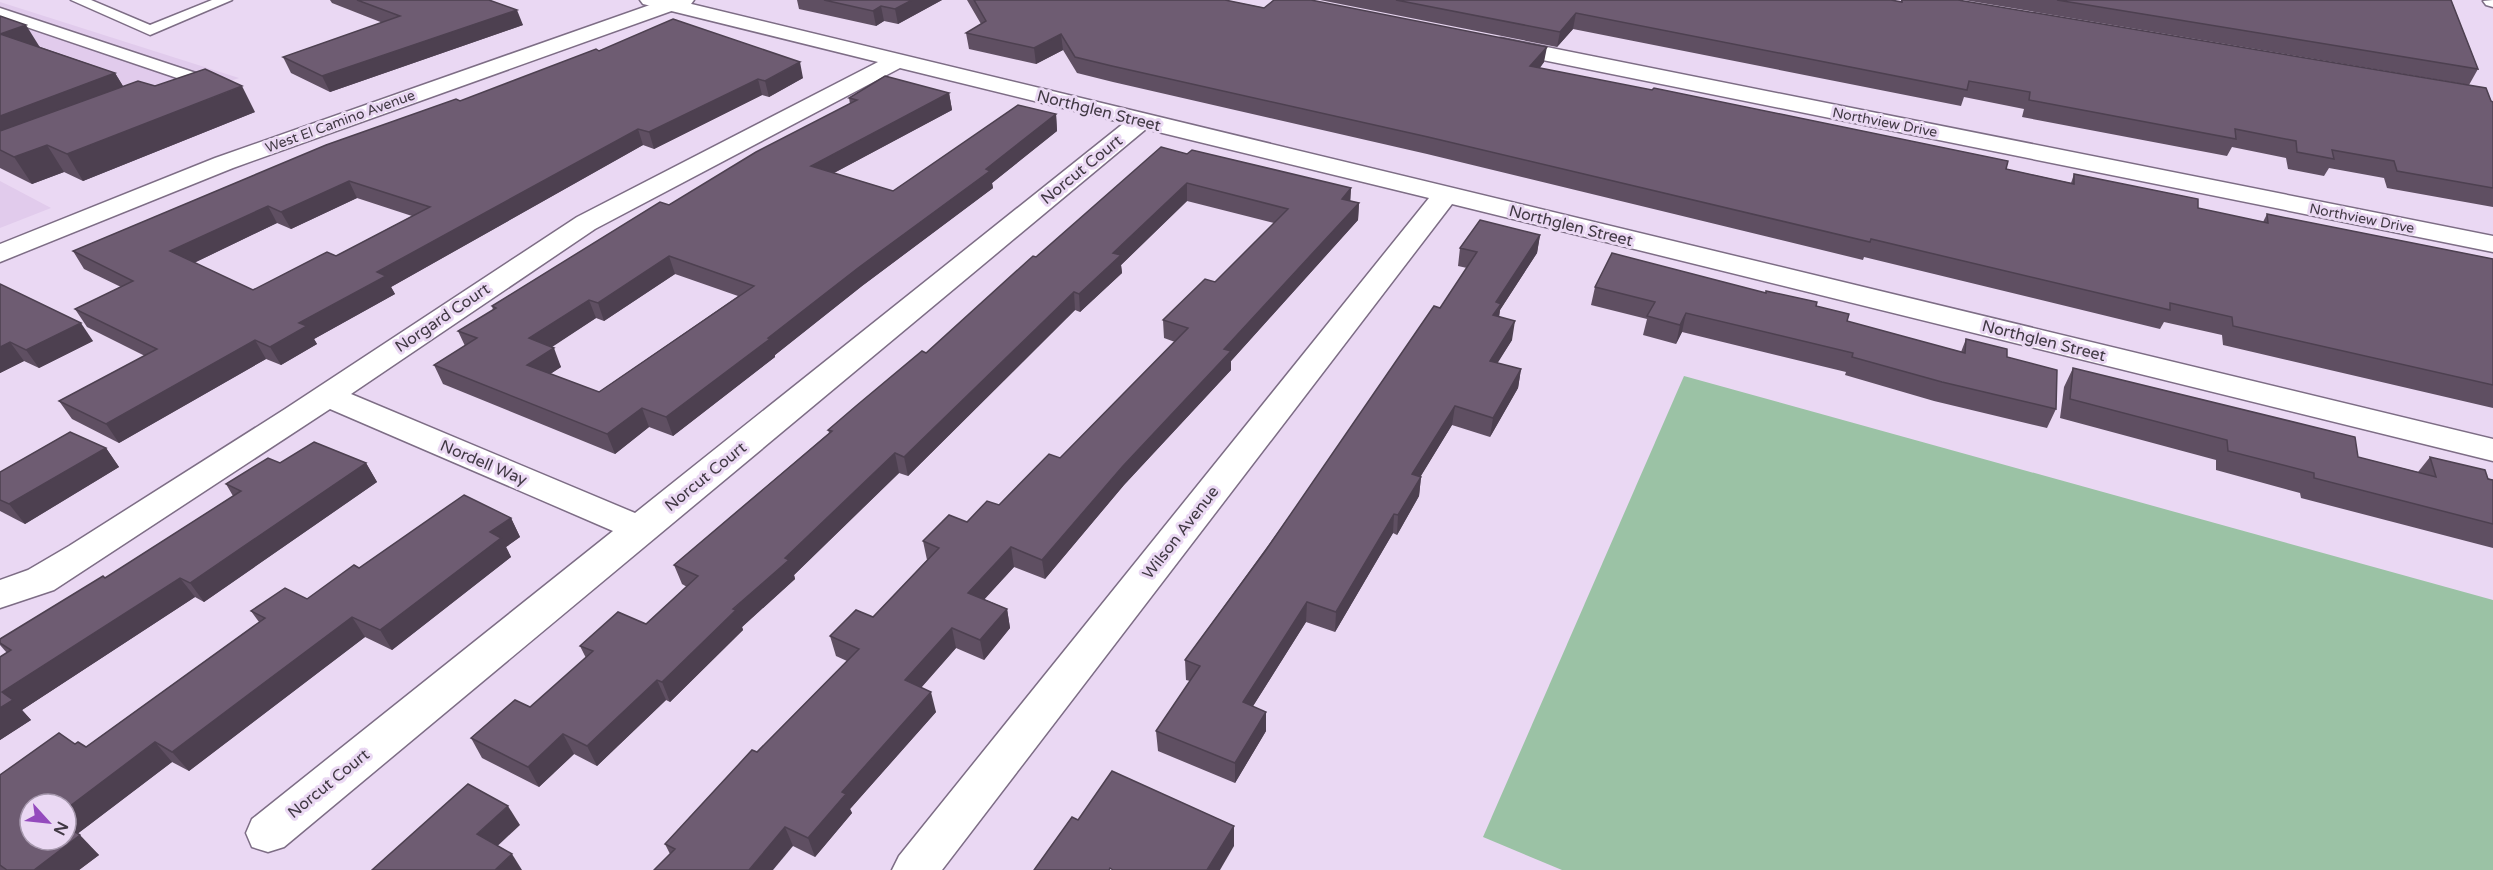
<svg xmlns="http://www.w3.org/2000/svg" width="2493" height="870" font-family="'Varela Round',sans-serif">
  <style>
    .built { fill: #e1cbec }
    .green { fill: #9bc2a5 }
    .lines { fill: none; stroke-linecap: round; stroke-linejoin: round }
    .service-casing { stroke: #7d6d85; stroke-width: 3 }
    .minor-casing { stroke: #7d6d85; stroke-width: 3 }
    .secondary-casing { stroke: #7d6d85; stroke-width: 3 }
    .service { fill: #fff; fill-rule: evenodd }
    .minor { fill: #fff; fill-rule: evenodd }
    .secondary { fill: #fff; fill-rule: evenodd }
    .wall { fill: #5f4f62; fill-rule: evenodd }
    .shaded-wall { fill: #4d4050 }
    .building { fill: #6e5c72; stroke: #4d4050; stroke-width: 1.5; fill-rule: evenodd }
    .labels { text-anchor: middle; stroke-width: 6; stroke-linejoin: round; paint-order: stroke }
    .far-street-label { font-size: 14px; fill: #403843; stroke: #ead8f3 }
    .street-label { font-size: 16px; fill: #403843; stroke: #ead8f3 }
  </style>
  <rect width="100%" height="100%" fill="#ead8f3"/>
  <g class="built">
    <path d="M0,2L239,78L0,163Z"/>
    <path d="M0,181L51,208L0,228Z"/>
  </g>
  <path class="green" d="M1684,376L2493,600V870H1562L1483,837Z"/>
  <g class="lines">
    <g class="service-casing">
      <g id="service">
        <path d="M71,0H91L150,25L212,0H232L150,35Z"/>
        <path d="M0,8L205,76L207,80L187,91H175L173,87L183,80L0,18Z"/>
      </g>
    </g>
    <g class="minor-casing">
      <g id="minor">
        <path d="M640,0H675L2493,439V461L1452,204L942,870H892L899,856L1429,198L1146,129L284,847L268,852L252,847L246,833L252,819L613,531L330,409L54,590L0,608V580L28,570L69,546L285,409L577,217L878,62L643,4ZM900,68L1124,123L635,513L351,394L595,229Z"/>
        <path d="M2493,0V7L2486,5L2483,1Z"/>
        <path d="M1501,38L2493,236V252L1493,50L1490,45L1493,40Z"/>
      </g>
    </g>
    <g class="secondary-casing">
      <path id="secondary" d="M664,0H694L691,4L233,168L0,262V244L215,158Z"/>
    </g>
    <use href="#service" class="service"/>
    <use href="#minor" class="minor"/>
    <use href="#secondary" class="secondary"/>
  </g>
  <g class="wall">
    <path d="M330,0H489L523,25L330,92L291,73L283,57L383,23L332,3Z"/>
    <path d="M796,0H942L898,24L884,21L876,26L799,9L797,0Z"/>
    <path d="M967,0H1225L1544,62L1540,68L2071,183L2074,174L2198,208L2263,222L2267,214L2493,259V408L2223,345L2222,335L2164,322L2160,329L1864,257L1863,260L1427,154L1113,82L1077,73L1063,50L1036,64L969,49L966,33L981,24Z"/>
    <path d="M1320,0H1891L1901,2V0H1958L2493,102V207L2387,188L2384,178L2329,168L2324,176L2288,169L2286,158L2232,147L2227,156L2022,117L2024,109L1964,97L1961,106L1573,29L1557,47Z"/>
    <path d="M1964,0H2451L2478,69L2469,85Z"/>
    <path d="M0,16L40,47L115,73L123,86H155L255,112L83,181L64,172L32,184L0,168Z"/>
    <path d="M599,51L803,78L769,97L762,95L654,149L643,145L391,287L395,294L314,339L317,344L281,365L266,359L119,443L72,419L59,401L145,356L87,327L75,309L121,287L84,269L73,251L460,101ZM357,198L412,216L336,256L253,290L194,263L277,223L291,229Z"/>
    <path d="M949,93L952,110L834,173L893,191L1056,114L1057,131L992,183L993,188L862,286L775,355V357L673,436L649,427L615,454L443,384L434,365L465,346L458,331L493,310L492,306L669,205L850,104L849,98ZM675,274L738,296L599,392L550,374L561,367L551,347L596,318L604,321Z"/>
    <path d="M1187,154L1351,188L1350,201L1359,203L1358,220L1231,361V370L1124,485L1045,579L1014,567L984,599L1007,609L1010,628L984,660L956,648L921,688L936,712L850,809L852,813L815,857L793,846L670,854L665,844L847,661L836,656L830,636L873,617L927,560L923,541L967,522L999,505L1060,458L1175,342L1164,338L1163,320L1215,282L1274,223L1187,201L1121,265L1122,273L1080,312L1075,310L908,476L899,473L794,575L795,579L742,627L743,630L670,702L666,700L597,766L574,754L539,787L482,758L471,738L530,707L586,658L580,646L646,624L687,587L682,584L674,565L829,433L828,430L926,353L1036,257Z"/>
    <path d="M1540,235L1537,253L1500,310L1499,317L1512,340L1497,363L1521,369L1518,388L1490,437L1452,425L1420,477H1421L1419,496L1397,535L1393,533L1335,632L1306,622L1253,706L1266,731L1235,783L1158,751L1156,731L1190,681L1186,680L1185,660L1440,308L1467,268L1458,266L1460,248Z"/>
    <path d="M0,284L93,341L39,368L24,361L0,373Z"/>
    <path d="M1595,287L1816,306L1847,321L1961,352L1966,339L2007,357L2056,409L2047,428L1934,401L1845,375L1846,372L1682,332L1676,344L1643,335L1647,319L1591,305Z"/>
    <path d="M2073,368L2358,457L2418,472L2430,457L2493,480V548L2301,498L2300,493L2216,470V460L2060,418L2064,387Z"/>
    <path d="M106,448L119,467L25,524L0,511V472Z"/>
    <path d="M280,463H366L377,482L204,602L195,597L22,710L31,720L0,740L7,653L0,645V639L105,578L233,496L226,484Z"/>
    <path d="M511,518L520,537L506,547L511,557L392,650L365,637L189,771L172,762L77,834L99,855L79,870H0V775L75,744L86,747L259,622L251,611L307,599L359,568Z"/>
  </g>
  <g class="shaded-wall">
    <path d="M912,0H942L898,24L895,9Z"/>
    <path d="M881,6L884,21L876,26L873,11Z"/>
    <path d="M517,10L523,25L330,92L322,76Z"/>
    <path d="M1576,13L1573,29L1557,47L1560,32Z"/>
    <path d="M26,25L41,49L0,34Z"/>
    <path d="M1061,34L1063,50L1036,64L1034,48Z"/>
    <path d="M1547,47L1544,62L1528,82L1530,66Z"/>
    <path d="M800,62L803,78L769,97L765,81Z"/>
    <path d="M115,73L130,98L0,149V116Z"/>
    <path d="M758,79L762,95L654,149L649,132Z"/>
    <path d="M242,86L255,112L83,181L67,154Z"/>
    <path d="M949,93L952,110L815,183L811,166Z"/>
    <path d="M1056,114L1057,131L992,183L993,188L862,286L775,355V357L673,436L666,417Z"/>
    <path d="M638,129L643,145L391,287L395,294L314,339L317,344L281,365L270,347L299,323L377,272Z"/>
    <path d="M47,145L64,172L32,184L14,157Z"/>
    <path d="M349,181L357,198L291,229L281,212Z"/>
    <path d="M1187,183V201L1121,265L1122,273L1080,312L1079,294L1113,253Z"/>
    <path d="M1351,188L1350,205L1342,199Z"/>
    <path d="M1359,203L1358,220L1231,361V370L1124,485L1045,579L1042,560L1224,349Z"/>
    <path d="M268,206L277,223L181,269L170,251Z"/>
    <path d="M1540,235L1537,253L1500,310L1498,322L1491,334L1496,302Z"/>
    <path d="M669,256L675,274L604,321L598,303Z"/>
    <path d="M1074,292L1075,310L908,476L904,457Z"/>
    <path d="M589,300L596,318L537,357L529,338Z"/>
    <path d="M1686,313L1682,332L1676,344L1680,325Z"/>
    <path d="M1515,321L1512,340L1487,380L1490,361Z"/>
    <path d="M81,323L93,341L39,368L26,350Z"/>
    <path d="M255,340L266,359L119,443L106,424Z"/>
    <path d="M10,342L24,361L0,373V347Z"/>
    <path d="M554,348L561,367L535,384L527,365Z"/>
    <path d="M1521,369L1518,388L1490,437L1493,418Z"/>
    <path d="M1455,406L1452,425L1410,494L1412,474Z"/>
    <path d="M642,408L649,427L615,454L607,434Z"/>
    <path d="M106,448L119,467L25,524L9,504Z"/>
    <path d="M895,453L899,473L794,575L795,579L742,627L743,630L670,702L662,682L785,558Z"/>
    <path d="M366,463L377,482L204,602L190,583Z"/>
    <path d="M1421,477L1419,496L1397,535L1398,515Z"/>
    <path d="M1394,514L1393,533L1335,632L1336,612Z"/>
    <path d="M511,518L520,537L506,547L511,557L392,650L380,630L490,532Z"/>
    <path d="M1011,547L1014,567L972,613L968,593Z"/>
    <path d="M180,578L195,597L22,710L31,720L0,740V708L2,692Z"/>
    <path d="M1307,602L1306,622L1243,722V702Z"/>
    <path d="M1007,609L1010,628L984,660L980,640Z"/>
    <path d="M352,617L365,637L189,771L172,752Z"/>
    <path d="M952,628L956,648L910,700L905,680Z"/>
    <path d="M657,680L666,700L597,766L587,746Z"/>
    <path d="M931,692L936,712L850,809L852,813L815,857L808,838L842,792Z"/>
    <path d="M1266,712V731L1235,783V763Z"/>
    <path d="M563,734L574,754L539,787L528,767Z"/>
    <path d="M155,742L172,762L72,838L66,832V809Z"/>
    <path d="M508,806L520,825L489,854L477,834Z"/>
    <path d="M1234,826V846L1220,870H1207Z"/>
    <path d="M785,827L793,846L773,870H749Z"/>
    <path d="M80,835L99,855L79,870H34Z"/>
    <path d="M512,854L522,870H495Z"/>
  </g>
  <g class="building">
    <path d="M357,0H489L517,10L322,76L283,57L400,16Z"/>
    <path d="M824,0H912L895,9L881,6L873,11Z"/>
    <path d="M974,0H1225L1264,8L1274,0H1311L1547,47L1530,66L1652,90L1654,88L2008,161L2006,169L2074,184V174L2198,199V208L2268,223L2267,214L2493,259V385L2233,326L2232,317L2170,303V310L1871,239L1870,242L1428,137L1112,66L1075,57L1061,34L1034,48L966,33L986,21Z"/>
    <path d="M1396,0H1891L1902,2V0H1958L2486,88L2491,101L2493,102V188L2397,171L2394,161L2332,150L2334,159L2297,152L2296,141L2235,129L2236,139L2029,100L2030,92L1969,81L1967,90L1576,13L1560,32Z"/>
    <path d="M2057,0H2451L2478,69Z"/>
    <path d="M0,16L26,25L0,34L115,73L0,116Z"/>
    <path d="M673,19L800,62L765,81L758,79L649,132L638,129L377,272L386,276L299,323L307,326L270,347L255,340L106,424L59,401L157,349L75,309L133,281L73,251L326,145L456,99L460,101L596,49L599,51ZM349,181L430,207L336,256L327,252L253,290L170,251L268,206L281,212Z"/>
    <path d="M205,69L242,86L67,154L47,145L14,157L0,150V131L138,81L155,86Z"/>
    <path d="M885,76L949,93L811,166L893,191L1018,105L1056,114L986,169L990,171L858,268L768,338L770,339L666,417L642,408L607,434L434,365L477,338L458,331L496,308L492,306L660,202L669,205L756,152L857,100L849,98ZM669,256L754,286L599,392L527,365L554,348L529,338L589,300L598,303Z"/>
    <path d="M1161,147L1187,154L1192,150L1351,188L1342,199L1359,203L1224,349L1231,351L1123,466L1042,560L1011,547L968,593L1007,609L980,640L952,628L905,680L931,692L842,792L846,794L808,838L785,827L749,870H654L675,849L665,844L752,750L757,752L859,649L830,636L856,610L873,617L939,548L923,541L949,515L967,522L987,501L999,505L1049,454L1060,458L1188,328L1163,320L1205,279L1215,282L1288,209L1187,183L1113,253L1121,255L1079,294L1074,292L904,457L895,453L785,558L789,560L733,609L736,610L662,682L657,680L587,746L563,734L528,767L471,738L515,700L530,707L593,651L580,646L618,612L646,624L698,576L674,565L832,431L828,430L856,406L922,351L926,353L1033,256L1036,257Z"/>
    <path d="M1480,220L1540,235L1496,302L1501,304L1493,315L1515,321L1490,361L1521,369L1493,418L1455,406L1412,474L1421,477L1398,515L1394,514L1336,612L1307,602L1243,702L1266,712L1235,763L1156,731L1200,666L1185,660L1266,550L1434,306L1440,308L1477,252L1460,248Z"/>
    <path d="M1612,253L1766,293V291L1817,302L1816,306L1849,314L1847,321L1965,353L1966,339L2007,349V357L2057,370L2056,409L1942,382L1852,357L1853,353L1686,313L1680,325L1647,316L1655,302L1595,287Z"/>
    <path d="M0,284L81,323L26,350L10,342L0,347Z"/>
    <path d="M2073,368L2355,437L2358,457L2436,477L2430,457L2485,470L2488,479L2493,480V524L2314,478V473L2228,451L2227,440L2070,399Z"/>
    <path d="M70,432L106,448L9,504L0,500V472Z"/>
    <path d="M314,442L366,463L190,583L180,578L2,692L13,700L0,708V657L11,650L0,643V639L103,576L105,578L241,491L226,484L268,458L280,463Z"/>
    <path d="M464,495L511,518L490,532L501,538L380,630L352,617L172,752L155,742L66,809V804H30V840H66V826L80,835L34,870H7L0,865V775L59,733L75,744L78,742L86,747L265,618L251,611L285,588L307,599L354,565L359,568Z"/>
    <path d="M1112,771L1234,826L1207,870H1113L1110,868L1109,870H1034L1072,817L1078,820Z"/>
    <path d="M468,784L508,806L477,834L512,854L495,870H372Z"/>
  </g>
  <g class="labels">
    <g class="far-street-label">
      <text transform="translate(340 121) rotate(-20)" y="5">West El Camino Avenue</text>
      <text transform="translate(1885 122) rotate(11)" y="5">Northview Drive</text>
      <text transform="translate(2362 218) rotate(11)" y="5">Northview Drive</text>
    </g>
    <g class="street-label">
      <text transform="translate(1099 110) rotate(14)" y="6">Northglen Street</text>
      <text transform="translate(1081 169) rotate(-39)" y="6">Norcut Court</text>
      <text transform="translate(1571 225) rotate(14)" y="6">Northglen Street</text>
      <text transform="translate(442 317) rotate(-34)" y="6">Norgard Court</text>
      <text transform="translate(2044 340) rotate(14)" y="6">Northglen Street</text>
      <text transform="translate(484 462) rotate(23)" y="6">Nordell Way</text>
      <text transform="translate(705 476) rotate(-39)" y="6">Norcut Court</text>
      <text transform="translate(1180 532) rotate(-52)" y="6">Wilson Avenue</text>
      <text transform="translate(328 783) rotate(-39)" y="6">Norcut Court</text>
    </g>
  </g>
  <g transform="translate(48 822) rotate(117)"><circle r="28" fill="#ead8f3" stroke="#a698ad" stroke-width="1.5"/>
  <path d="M0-4.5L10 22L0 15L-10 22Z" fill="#944abd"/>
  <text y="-9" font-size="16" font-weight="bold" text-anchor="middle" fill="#403843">N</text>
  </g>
</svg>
